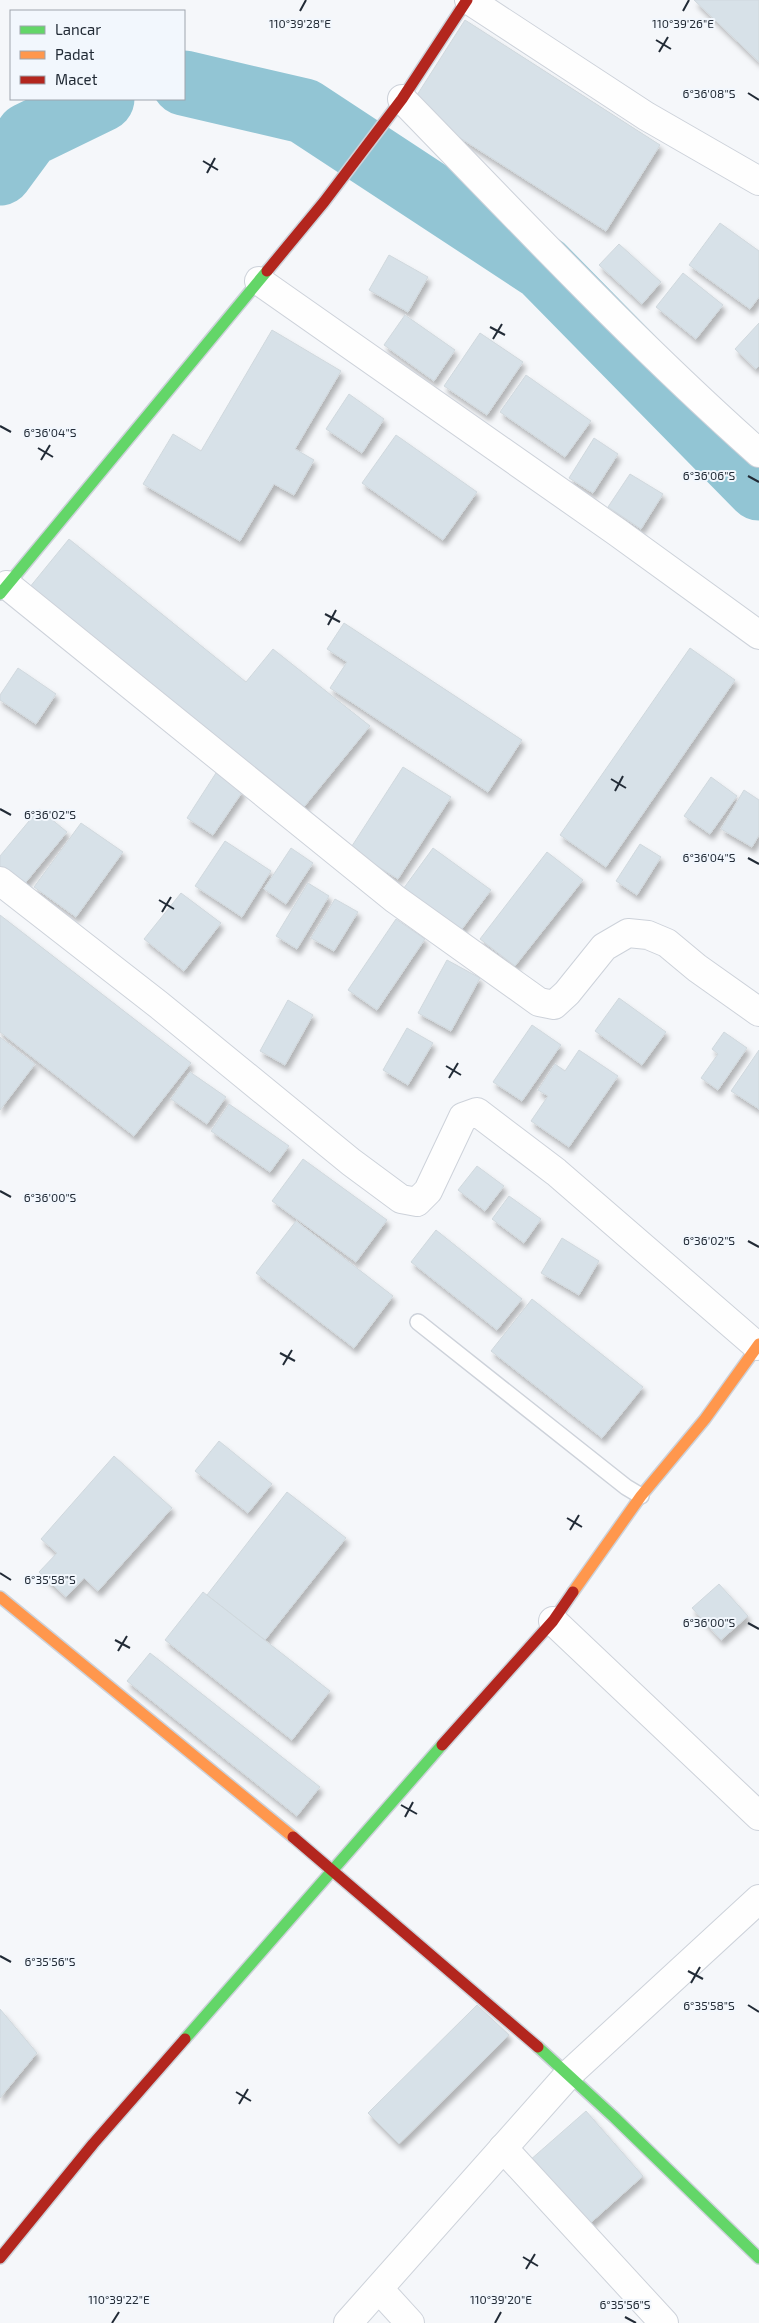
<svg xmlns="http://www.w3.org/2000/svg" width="759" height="2323" font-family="'Exo 2',sans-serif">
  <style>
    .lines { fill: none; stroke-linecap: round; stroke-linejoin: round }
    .river { stroke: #92c5d4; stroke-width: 65 }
    .building { fill: #d7e1e8; stroke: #d0d8dd; filter: url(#shadow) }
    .lane-casing { stroke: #cdd2da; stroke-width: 18 }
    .street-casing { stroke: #cdd2da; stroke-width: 30 }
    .fast-casing { stroke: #cdd2da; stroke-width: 14 }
    .slow-casing { stroke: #cdd2da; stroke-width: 14 }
    .jam-casing { stroke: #cdd2da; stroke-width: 14 }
    .lane { stroke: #fefefe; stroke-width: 15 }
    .street { stroke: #fefefe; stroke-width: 28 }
    .fast { stroke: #63d668; stroke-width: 11 }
    .slow { stroke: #ff974d; stroke-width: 11 }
    .jam { stroke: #b3261e; stroke-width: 11 }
    .ticks { fill: none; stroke: #222b36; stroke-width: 2 }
    .ticks-label { font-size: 12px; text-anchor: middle; fill: #222b36; stroke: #f2f7fd; stroke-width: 4; stroke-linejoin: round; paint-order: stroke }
  </style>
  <defs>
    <filter id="shadow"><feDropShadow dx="3" dy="5.5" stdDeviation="2.5" flood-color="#0004"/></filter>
  </defs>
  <rect width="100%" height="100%" fill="#f5f7fa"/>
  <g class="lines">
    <g class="river">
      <path d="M184,83L304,111L543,268L759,488"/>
      <path d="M0,173L28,135L102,99"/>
    </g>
  </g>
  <g class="building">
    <path d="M694,0H759V62Z"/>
    <path d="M465,20L660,145L606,231L410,106Z"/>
    <path d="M720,223L759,251V297L750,309L689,265Z"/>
    <path d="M619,244L661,282L642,304L599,265Z"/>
    <path d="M389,255L428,277L408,312L369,290Z"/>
    <path d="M683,273L723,305L696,339L656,307Z"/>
    <path d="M405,315L455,350L434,381L384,345Z"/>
    <path d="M759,323V366L756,369L735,349Z"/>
    <path d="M272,330L341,371L295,449L314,460L294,495L274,484L240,541L143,484L173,434L201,451Z"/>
    <path d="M480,333L523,362L487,415L444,386Z"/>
    <path d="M526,375L591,421L565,457L500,412Z"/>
    <path d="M349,394L384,419L362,453L326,429Z"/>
    <path d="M396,435L477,492L443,540L362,483Z"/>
    <path d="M594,438L618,454L593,493L569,478Z"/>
    <path d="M630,474L663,494L641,529L608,507Z"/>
    <path d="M69,539L246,682L273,649L370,726L299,813L25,593Z"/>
    <path d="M344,623L522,740L488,792L330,688L347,662L327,649Z"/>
    <path d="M690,648L735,680L606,867L560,835Z"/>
    <path d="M18,668L56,694L36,724L0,700V695Z"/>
    <path d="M403,767L451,797L398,879L350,849Z"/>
    <path d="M216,773L243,791L213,835L187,818Z"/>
    <path d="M711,777L737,796L710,834L684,816Z"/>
    <path d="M744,790L759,800V835L752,847L721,829Z"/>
    <path d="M39,809L67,832L22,887L0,868V856Z"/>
    <path d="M81,823L123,852L76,917L34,887Z"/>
    <path d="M225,841L271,871L242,917L195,886Z"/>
    <path d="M640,844L661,857L637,895L616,881Z"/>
    <path d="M291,848L313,863L286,904L264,889Z"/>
    <path d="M433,848L491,890L456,937L398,896Z"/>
    <path d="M547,852L583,880L515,966L480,939Z"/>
    <path d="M308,883L329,896L297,949L276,936Z"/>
    <path d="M181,893L221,923L184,971L144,939Z"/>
    <path d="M335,899L358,912L334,951L311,938Z"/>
    <path d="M0,915L191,1063L134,1136L0,1032Z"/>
    <path d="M396,919L425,939L377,1010L348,990Z"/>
    <path d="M447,960L480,978L451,1031L418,1013Z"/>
    <path d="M619,998L666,1032L642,1065L595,1031Z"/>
    <path d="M288,1000L313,1015L285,1065L260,1051Z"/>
    <path d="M532,1025L561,1045L522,1101L493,1082Z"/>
    <path d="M407,1028L433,1043L408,1085L383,1070Z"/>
    <path d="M724,1032L747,1048L718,1090L701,1078L718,1054L712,1049Z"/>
    <path d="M0,1037L35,1064L0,1110Z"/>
    <path d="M579,1050L618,1076L569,1147L531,1121L548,1096L538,1090L555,1064L565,1071Z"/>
    <path d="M759,1050V1109L731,1091Z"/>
    <path d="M190,1072L226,1097L207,1124L171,1099Z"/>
    <path d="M229,1104L289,1146L270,1172L211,1131Z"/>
    <path d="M303,1159L387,1220L356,1262L272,1201Z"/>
    <path d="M477,1166L504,1186L485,1211L458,1190Z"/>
    <path d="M509,1196L541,1219L524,1243L492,1219Z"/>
    <path d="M296,1221L393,1296L354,1348L256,1273Z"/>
    <path d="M436,1230L522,1299L497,1330L411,1262Z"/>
    <path d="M562,1238L599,1261L579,1295L541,1273Z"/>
    <path d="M532,1299L643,1387L602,1438L491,1351Z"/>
    <path d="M219,1441L272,1484L248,1513L195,1471Z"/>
    <path d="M114,1456L172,1508L98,1591L84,1578L66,1597L39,1572L57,1553L41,1539Z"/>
    <path d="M287,1492L346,1538L265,1640L207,1595Z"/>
    <path d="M719,1584L748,1616L721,1640L692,1608Z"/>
    <path d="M203,1592L330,1691L292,1740L165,1640Z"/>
    <path d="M150,1653L320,1787L297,1816L127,1681Z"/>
    <path d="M477,2005L509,2035L399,2144L368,2113Z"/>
    <path d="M0,2009L37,2053L0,2098Z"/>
    <path d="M586,2111L643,2176L587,2226L529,2161Z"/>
  </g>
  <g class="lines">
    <g class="lane-casing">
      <path id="lane" d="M418,1322L626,1487L641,1496"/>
    </g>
    <g class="street-casing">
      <g id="street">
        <path d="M469,0L646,116L759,181"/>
        <path d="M402,99C519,219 634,342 759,453"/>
        <path d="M259,281L617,532L759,635"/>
        <path d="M7,585L395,899L539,1002L554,1005L567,993L604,947L628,933L648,935L667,943L697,968L759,1012"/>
        <path d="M0,881L159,1005L351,1162L401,1199L417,1202L428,1191L463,1117L477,1112L556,1172L757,1346"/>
        <path d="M553,1621L759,1816"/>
        <path d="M503,2148L664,2323"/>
        <path d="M379,2289L410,2323"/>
        <path d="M348,2323L569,2074L759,1899"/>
      </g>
    </g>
    <g class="fast-casing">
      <g id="fast">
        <path d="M0,594L267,271"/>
        <path d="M185,2039L442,1745"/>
        <path d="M538,2047L615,2118L759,2258"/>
      </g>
    </g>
    <g class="slow-casing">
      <g id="slow">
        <path d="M573,1592L641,1496L705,1419L759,1344"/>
        <path d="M0,1597L293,1837"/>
      </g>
    </g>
    <g class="jam-casing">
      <g id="jam">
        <path d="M267,271L324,202L402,99L467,0"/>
        <path d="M442,1745L553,1621L573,1592"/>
        <path d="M293,1837L538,2047"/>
        <path d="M0,2258L93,2144L185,2039"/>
      </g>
    </g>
    <use href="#lane" class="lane"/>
    <use href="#street" class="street"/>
    <use href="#fast" class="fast"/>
    <use href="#slow" class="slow"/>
    <use href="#jam" class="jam"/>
  </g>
  <path class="ticks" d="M300,11L306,0M683,11L689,0M656,40L671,49M659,52L668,37M748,93L759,100M203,161L218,170M207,173L215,158M490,327L505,335M493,339L502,324M0,426L11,432M38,448L53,457M41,460L50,445M748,476L759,482M325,614L340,622M328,625L336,610M611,779L626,788M615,791L623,776M0,809L11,815M748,858L759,864M159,900L174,909M162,912L171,897M446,1066L461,1075M449,1078L458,1063M0,1191L11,1197M748,1241L759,1247M280,1353L295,1361M283,1365L292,1350M567,1518L582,1527M570,1530L579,1515M0,1573L11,1580M748,1623L759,1629M115,1640L130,1648M118,1651L127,1636M401,1805L417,1814M405,1817L413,1802M0,1956L11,1962M688,1971L703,1979M691,1983L700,1967M748,2005L759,2012M236,2092L251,2101M239,2104L248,2089M523,2257L538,2266M526,2269L535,2254M625,2317L636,2323M112,2323L119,2312M495,2323L501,2312"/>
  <g class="ticks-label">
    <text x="300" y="28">110°39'28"E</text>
    <text x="683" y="28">110°39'26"E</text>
    <text x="709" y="98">6°36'08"S</text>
    <text x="50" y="437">6°36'04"S</text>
    <text x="709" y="480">6°36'06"S</text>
    <text x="50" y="819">6°36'02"S</text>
    <text x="709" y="862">6°36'04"S</text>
    <text x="50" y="1202">6°36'00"S</text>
    <text x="709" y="1245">6°36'02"S</text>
    <text x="50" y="1584">6°35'58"S</text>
    <text x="709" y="1627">6°36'00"S</text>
    <text x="50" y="1966">6°35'56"S</text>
    <text x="709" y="2010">6°35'58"S</text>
    <text x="119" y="2304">110°39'22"E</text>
    <text x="501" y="2304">110°39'20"E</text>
    <text x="625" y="2309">6°35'56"S</text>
  </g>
  <rect x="10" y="10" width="175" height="90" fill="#f2f7fd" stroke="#9fa5ad"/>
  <rect x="20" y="26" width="25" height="8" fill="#63d668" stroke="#9fa5ad"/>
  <text x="55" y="35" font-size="15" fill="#222b36">Lancar</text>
  <rect x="20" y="51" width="25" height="8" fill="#ff974d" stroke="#9fa5ad"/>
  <text x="55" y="60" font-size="15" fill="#222b36">Padat</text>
  <rect x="20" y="76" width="25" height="8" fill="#b3261e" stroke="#9fa5ad"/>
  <text x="55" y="85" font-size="15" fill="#222b36">Macet</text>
</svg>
